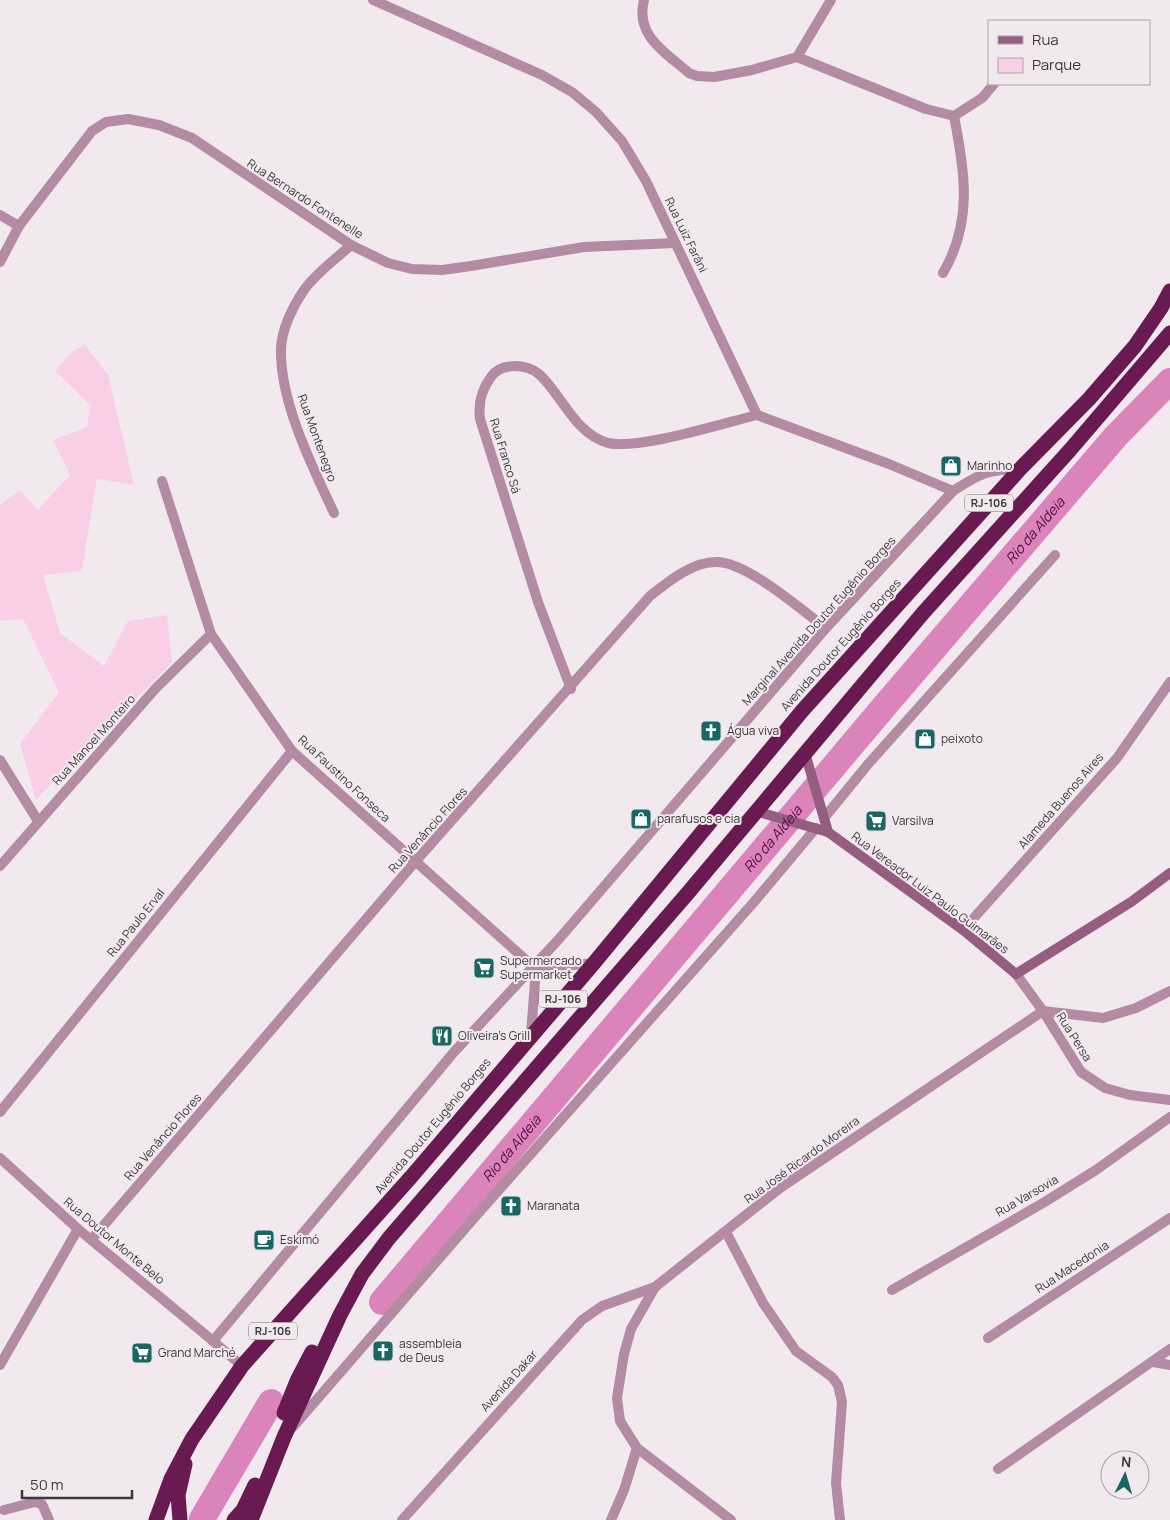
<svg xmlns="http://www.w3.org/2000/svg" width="1170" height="1520" font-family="Manrope,sans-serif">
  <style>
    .green { fill: #f9cfe7 }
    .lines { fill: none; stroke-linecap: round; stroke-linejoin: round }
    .river { stroke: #db83bb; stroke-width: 26 }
    .street { stroke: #b38ba3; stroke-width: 10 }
    .secondary { stroke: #955d80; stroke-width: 10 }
    .highway { stroke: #691a51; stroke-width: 15 }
    .labels { text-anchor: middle; stroke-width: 4; stroke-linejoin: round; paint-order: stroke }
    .shield { fill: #f2e9ee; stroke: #736e71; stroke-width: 1 }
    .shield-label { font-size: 11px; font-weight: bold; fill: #3c393b }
    .street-label { font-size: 12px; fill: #3c393b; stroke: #f2e9ee }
    .poi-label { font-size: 12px; fill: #3c393b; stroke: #f2e9ee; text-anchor: start }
    .water-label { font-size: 14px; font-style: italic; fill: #570642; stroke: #f2e9ee }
  </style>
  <rect width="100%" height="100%" fill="#f2e9ee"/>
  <path class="green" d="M85,345L108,375L134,485L97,479L82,571L43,575L60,633L104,666L128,621L167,615L172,662L36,800L20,744L59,692L23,619L0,621V505L20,490L38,510L70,475L53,440L87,427L90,405L55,371L72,352Z"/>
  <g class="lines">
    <g class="river">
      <path id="s1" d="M382,1302L888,702L1116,436L1170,381"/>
      <path d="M202,1519L271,1402"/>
    </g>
    <g class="street">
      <path d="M373,0L542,75L572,92L596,112L622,141L646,181L757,415L889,464L953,491"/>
      <path d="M644,0C635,36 665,52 689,73L697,76L714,77L752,70L797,57L926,109L954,116L982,98L994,84"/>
      <path d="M797,57L831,0"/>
      <path d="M0,215L19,226"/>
      <path d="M0,262L19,226L92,131L106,122L128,119L159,125L192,138L351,245L388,263L412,269L442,270L471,266L584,247L675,243"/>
      <path d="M943,273C973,222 965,172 954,116"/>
      <path d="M162,481L211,634L292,751L536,969L594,963"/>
      <path d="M334,513C312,466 280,402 281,350C281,330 293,306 304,290C316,273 336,259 351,245"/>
      <path d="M571,689L538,602L480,419C478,403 481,390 491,377C501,362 526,364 539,374C562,395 575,434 608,443C639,450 724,423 757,415"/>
      <path d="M0,760L38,821"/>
      <path d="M824,818L869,763L1055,555"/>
      <path d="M0,866L156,688L211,634"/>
      <path d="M963,930L1117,758L1170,682"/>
      <path d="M1016,974L1043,1011L1081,1072L1105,1088L1130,1095L1170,1100"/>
      <path d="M1043,1011L1103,1018L1136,1008L1170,991"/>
      <path d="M531,1034L536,969"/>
      <path d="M0,1112L292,751"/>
      <path d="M0,1158L78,1229L213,1341"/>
      <path d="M726,1232L763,1303L796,1351L832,1377L838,1385L842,1402L836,1483L840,1520"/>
      <path d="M92,1239L415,862L650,596C669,581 693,561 718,562C748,563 801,610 826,628"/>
      <path d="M655,1287L631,1329L624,1354L617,1398L620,1421L637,1448L731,1520"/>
      <path d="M892,1290L1043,1203L1096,1170L1170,1117"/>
      <path d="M988,1338L1170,1218"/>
      <path d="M1153,1362L1170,1365"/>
      <path d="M0,1365L78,1229"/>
      <path d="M242,1366L213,1341L454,1052L559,939L826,628L953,491C979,474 989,469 1020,469"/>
      <path d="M293,1427L475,1217L754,902L816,828"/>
      <path d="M998,1469L1170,1349"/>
      <path d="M4,1510L35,1502L42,1504L49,1520"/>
      <path d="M402,1520L582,1320L602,1306L655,1287L780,1188L1043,1011"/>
      <path d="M611,1520L624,1490L637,1448"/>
    </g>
    <g class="secondary">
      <path d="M805,753L828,832"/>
      <path d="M755,811L828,832L963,930L1016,974L1131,902L1170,873"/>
    </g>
    <g class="highway">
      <path d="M284,1413L297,1381L312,1352"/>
      <path d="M156,1520L171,1479L192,1439L242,1366L411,1177L594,963L802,711L1020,469L1089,399L1135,346L1161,308L1170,291"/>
      <path d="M180,1520L178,1495L185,1464"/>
      <path d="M234,1520L243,1510L255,1485"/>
      <path d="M251,1520L284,1437L340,1315L362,1274L389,1238L687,894L923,613L1070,450L1170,333"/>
    </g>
  </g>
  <defs>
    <g id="shop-square" transform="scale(1.125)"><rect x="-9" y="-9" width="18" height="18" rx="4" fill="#196765" stroke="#f2e9ee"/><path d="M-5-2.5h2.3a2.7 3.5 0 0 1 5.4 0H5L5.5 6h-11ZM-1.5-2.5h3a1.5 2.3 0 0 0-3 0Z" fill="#fff"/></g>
    <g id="church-square" transform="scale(1.125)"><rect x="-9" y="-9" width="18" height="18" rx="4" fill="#196765" stroke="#f2e9ee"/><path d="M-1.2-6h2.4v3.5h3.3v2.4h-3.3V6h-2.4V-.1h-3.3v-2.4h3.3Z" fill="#fff"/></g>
    <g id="supermarket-square" transform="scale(1.125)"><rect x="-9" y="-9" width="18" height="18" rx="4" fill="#196765" stroke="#f2e9ee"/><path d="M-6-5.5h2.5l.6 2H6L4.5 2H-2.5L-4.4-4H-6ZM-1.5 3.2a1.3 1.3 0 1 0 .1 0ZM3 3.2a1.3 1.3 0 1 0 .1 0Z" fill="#fff"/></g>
    <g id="restaurant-square" transform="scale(1.125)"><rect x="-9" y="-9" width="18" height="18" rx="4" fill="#196765" stroke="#f2e9ee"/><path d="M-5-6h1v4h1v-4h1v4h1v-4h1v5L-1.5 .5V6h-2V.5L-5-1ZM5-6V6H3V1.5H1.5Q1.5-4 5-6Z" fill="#fff"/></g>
    <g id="cafe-square" transform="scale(1.125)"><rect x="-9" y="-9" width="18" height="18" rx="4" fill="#196765" stroke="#f2e9ee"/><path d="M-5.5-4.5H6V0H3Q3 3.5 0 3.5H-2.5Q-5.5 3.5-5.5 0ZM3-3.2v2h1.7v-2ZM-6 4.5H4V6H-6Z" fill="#fff"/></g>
  </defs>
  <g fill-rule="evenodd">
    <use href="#shop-square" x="951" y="466"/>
    <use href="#church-square" x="711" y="731"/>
    <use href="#shop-square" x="925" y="739"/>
    <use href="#shop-square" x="641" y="819"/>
    <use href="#supermarket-square" x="876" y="821"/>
    <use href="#supermarket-square" x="484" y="968"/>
    <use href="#restaurant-square" x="442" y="1036"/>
    <use href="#church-square" x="511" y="1206"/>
    <use href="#cafe-square" x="264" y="1240"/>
    <use href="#church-square" x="383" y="1351"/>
    <use href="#supermarket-square" x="142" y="1353"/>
  </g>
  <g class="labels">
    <g class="shield">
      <rect x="965" y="494.5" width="48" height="17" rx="4"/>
      <rect x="539" y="990.5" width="48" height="17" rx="4"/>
      <rect x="249" y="1322.5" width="48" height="17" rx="4"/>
    </g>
    <g class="shield-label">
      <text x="989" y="507">RJ-106</text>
      <text x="563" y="1003">RJ-106</text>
      <text x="273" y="1335">RJ-106</text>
    </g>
    <g class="street-label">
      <text transform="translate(305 199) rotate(33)" y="4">Rua Bernardo Fontenelle</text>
      <text transform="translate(686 235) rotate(64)" y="4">Rua Luiz Farâni</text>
      <text transform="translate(317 438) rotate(70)" y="4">Rua Montenegro</text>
      <text transform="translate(505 456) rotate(73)" y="4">Rua Franco Sá</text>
      <text transform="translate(819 621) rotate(-48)" y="4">Marginal Avenida Doutor Eugênio Borges</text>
      <text transform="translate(841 645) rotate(-48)" y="4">Avenida Doutor Eugênio Borges</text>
      <text transform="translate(94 740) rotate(-48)" y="4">Rua Manoel Monteiro</text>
      <text transform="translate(344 779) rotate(43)" y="4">Rua Faustino Fonseca</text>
      <text transform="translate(1061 801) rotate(-49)" y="4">Alameda Buenos Aires</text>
      <text transform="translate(428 830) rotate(-48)" y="4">Rua Venâncio Flores</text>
      <text transform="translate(930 893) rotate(37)" y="4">Rua Vereador Luiz Paulo Guimarães</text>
      <text transform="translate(136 923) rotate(-51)" y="4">Rua Paulo Erval</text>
      <text transform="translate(1074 1037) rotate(58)" y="4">Rua Persa</text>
      <text transform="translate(433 1126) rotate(-50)" y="4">Avenida Doutor Eugênio Borges</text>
      <text transform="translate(163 1137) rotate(-49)" y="4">Rua Venâncio Flores</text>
      <text transform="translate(802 1160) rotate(-36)" y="4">Rua José Ricardo Moreira</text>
      <text transform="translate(1027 1196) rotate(-30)" y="4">Rua Varsovia</text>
      <text transform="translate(114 1241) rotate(40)" y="4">Rua Doutor Monte Belo</text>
      <text transform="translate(1072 1267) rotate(-33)" y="4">Rua Macedonia</text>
      <text transform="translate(509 1381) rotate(-48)" y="4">Avenida Dakar</text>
    </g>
    <g class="poi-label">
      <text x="967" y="470">Marinho</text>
      <text x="727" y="735">Água viva</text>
      <text x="941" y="743">peixoto</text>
      <text x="657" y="823">parafusos e cia</text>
      <text x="892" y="825">Varsilva</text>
      <text x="500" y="965">Supermercado<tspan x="500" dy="14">Supermarket</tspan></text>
      <text x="458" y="1040">Oliveira's Grill</text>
      <text x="527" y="1210">Maranata</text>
      <text x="280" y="1244">Eskimó</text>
      <text x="399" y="1348">assembleia<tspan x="399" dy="14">de Deus</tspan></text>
      <text x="158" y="1357">Grand Marché</text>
    </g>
    <g class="water-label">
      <text dy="5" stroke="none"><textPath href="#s1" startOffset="1011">Rio da Aldeia</textPath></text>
      <text dy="5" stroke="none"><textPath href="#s1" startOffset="606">Rio da Aldeia</textPath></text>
      <text dy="5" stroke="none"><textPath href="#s1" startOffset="201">Rio da Aldeia</textPath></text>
    </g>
  </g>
  <rect x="988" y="20" width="162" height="65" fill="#f2e9ee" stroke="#a9a3a6"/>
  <rect x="998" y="36" width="25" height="8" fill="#955d80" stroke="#a9a3a6"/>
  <text x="1032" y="45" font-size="15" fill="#3c393b">Rua</text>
  <rect x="998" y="58" width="25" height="15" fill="#f9cfe7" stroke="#a9a3a6"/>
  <text x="1032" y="70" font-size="15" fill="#3c393b">Parque</text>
  <g transform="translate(1125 1475) rotate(5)"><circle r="24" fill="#f2e9ee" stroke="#a9a3a6"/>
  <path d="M0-4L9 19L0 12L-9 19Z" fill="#196765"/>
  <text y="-8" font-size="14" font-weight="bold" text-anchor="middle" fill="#3c393b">N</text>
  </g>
  <path d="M22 1490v8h110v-8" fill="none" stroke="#3c393b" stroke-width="2.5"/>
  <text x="30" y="1490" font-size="15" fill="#3c393b" stroke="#f2e9ee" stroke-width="4" paint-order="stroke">50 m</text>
</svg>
